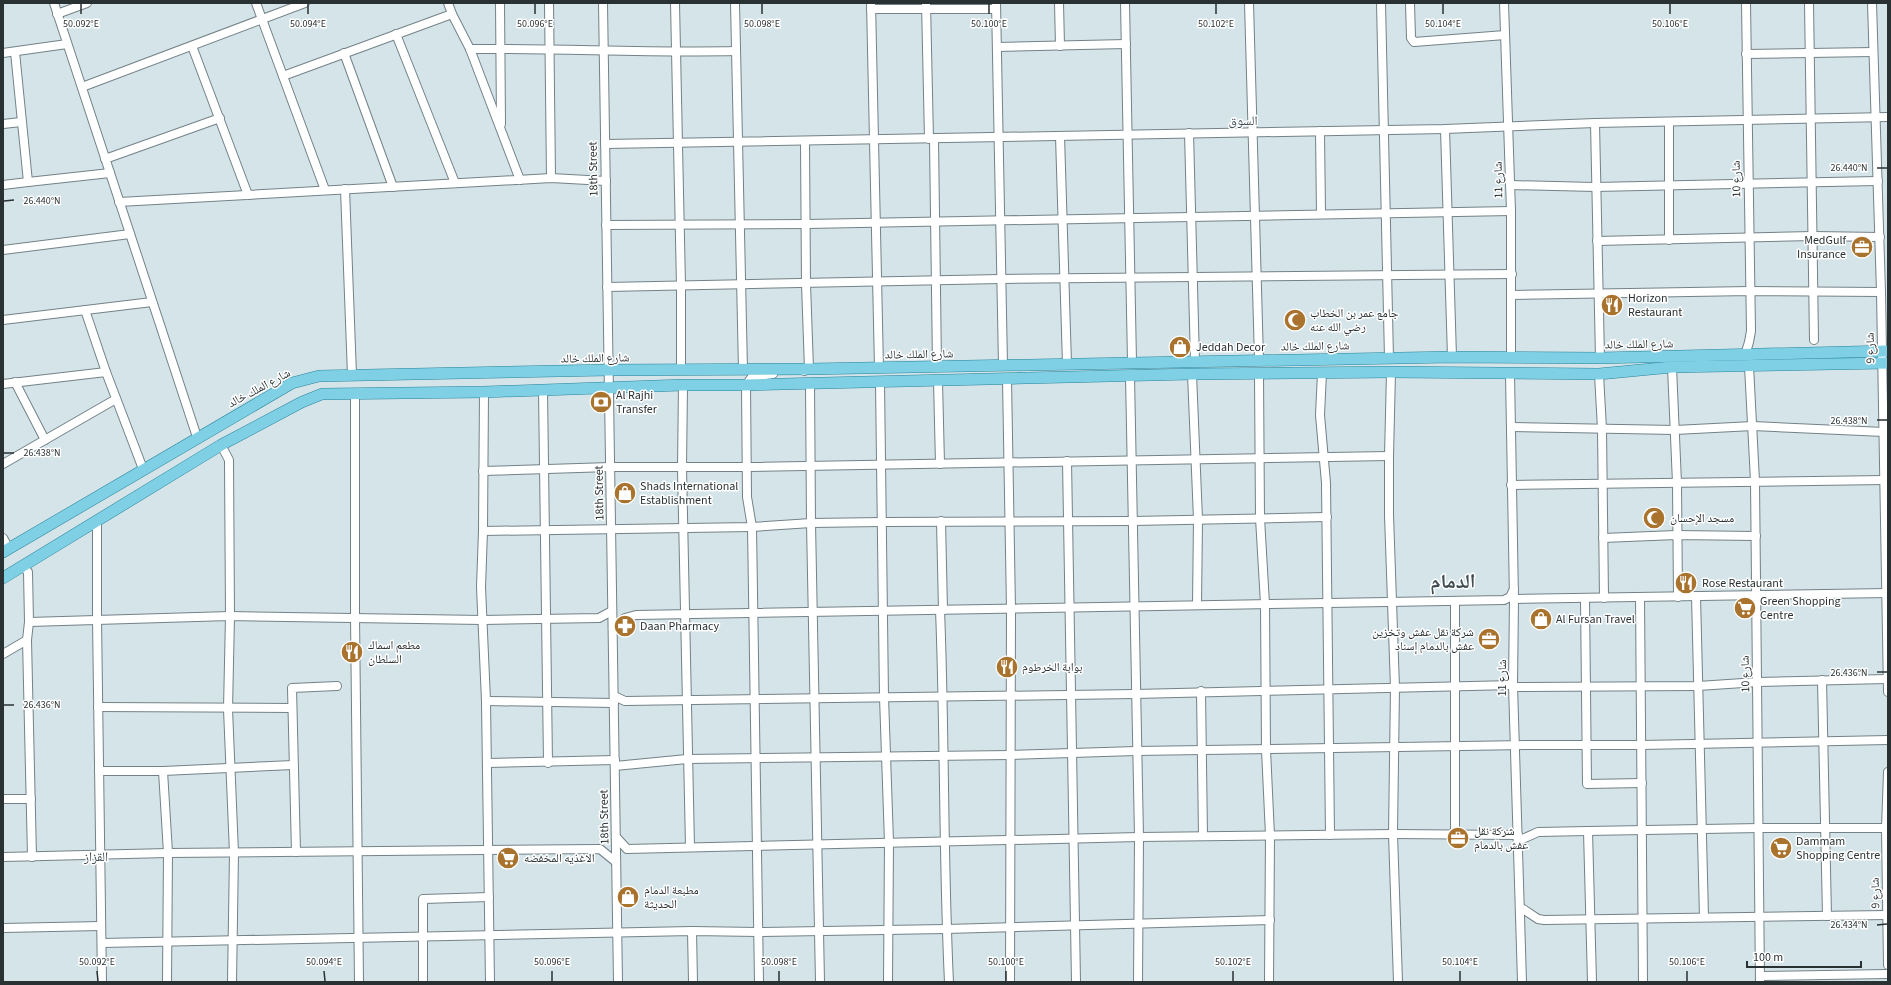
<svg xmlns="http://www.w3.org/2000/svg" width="1891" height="985" font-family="'Source Sans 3','Noto Naskh Arabic',sans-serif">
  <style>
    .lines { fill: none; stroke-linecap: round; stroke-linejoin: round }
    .minor-casing { stroke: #738287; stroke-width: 10 }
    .major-casing { stroke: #29849a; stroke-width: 12 }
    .minor { stroke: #fff; stroke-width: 8 }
    .major { stroke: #7fd0e4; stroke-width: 11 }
    .ticks { fill: none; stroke: #2a3133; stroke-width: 1.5 }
    .labels { text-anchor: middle; stroke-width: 3; stroke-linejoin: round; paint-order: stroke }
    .street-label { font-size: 12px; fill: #2a3133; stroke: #fff }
    .poi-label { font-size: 12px; fill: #2a3133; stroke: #fff; text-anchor: start }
    .neighbourhood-label { font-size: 13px; fill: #404d52; stroke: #fff }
    .town-label { font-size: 20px; font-weight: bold; fill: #404d52; stroke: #fff }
    .ticks-label { font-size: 10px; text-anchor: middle; fill: #2a3133; stroke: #fff; stroke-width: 3; stroke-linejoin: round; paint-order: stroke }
  </style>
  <rect width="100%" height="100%" fill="#d4e4e9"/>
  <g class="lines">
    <g class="minor-casing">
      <g id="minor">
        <path d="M54,3L197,437"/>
        <path d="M256,3L325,190"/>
        <path d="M448,3L452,14L470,49L520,180"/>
        <path d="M500,3L501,124"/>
        <path d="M549,3L551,178"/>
        <path d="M603,3L618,982"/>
        <path d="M675,3L681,286V370"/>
        <path d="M735,3L743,370"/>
        <path d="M871,3L879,368"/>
        <path d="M926,3L929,139"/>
        <path d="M996,3L1003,365"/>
        <path d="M1059,3L1060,46"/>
        <path d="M1125,3L1132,362"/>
        <path d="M1249,3L1259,360"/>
        <path d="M1381,3L1389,358"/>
        <path d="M1410,3L1411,38L1414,42L1505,35"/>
        <path d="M1504,3L1511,211V357"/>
        <path d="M1809,3L1814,340"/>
        <path d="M1872,3L1881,292L1888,692"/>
        <path d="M871,9H996"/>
        <path d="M57,14L87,3"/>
        <path d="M396,34L455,183"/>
        <path d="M192,46L248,195"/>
        <path d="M997,47L1126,44"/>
        <path d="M470,49C559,48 647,53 736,51"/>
        <path d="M3,53L67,44"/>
        <path d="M344,53L393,187"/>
        <path d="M1746,54L1873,52"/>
        <path d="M283,76L452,14"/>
        <path d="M82,87L305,3"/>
        <path d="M1595,123L1600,358"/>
        <path d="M3,124L21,122"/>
        <path d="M1445,129L1452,357"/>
        <path d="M1320,131L1321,214"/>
        <path d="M1189,133L1195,362"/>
        <path d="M1060,136L1067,364"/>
        <path d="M934,139L937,366"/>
        <path d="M605,144L1445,129L1595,123L1888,117"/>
        <path d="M105,159L220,118"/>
        <path d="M28,182L110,173"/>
        <path d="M3,185L28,182L15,52"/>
        <path d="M1510,185L1595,187L1878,181"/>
        <path d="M345,189L352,375"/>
        <path d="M119,202L551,178L606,181"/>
        <path d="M606,225L807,224L1511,211"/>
        <path d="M1669,240V122"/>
        <path d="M1597,241L1813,236L1880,237"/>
        <path d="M3,250L130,234"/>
        <path d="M607,287L1001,279L1512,274"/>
        <path d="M1511,295L1750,291L1881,292"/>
        <path d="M85,310L106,372"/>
        <path d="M3,320L152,302"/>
        <path d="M1745,355L1749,342L1751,331L1746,3"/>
        <path d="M1749,366L1755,481L1760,982"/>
        <path d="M1672,367L1677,483L1678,597"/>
        <path d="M804,371L809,369L806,284L805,142"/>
        <path d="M1391,372L1389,456V515L1395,688L1393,834L1398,982"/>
        <path d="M1322,373L1320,415L1326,483L1330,835"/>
        <path d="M1192,374L1198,519L1197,605"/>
        <path d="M1259,374L1260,518L1265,604L1266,750L1270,835L1269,982"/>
        <path d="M1510,374L1514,599L1513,685L1522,982"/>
        <path d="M1599,374L1602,429L1604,598"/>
        <path d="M1130,376L1139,837L1138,982"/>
        <path d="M1007,379L1011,609L1010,982"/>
        <path d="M938,381L940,464"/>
        <path d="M15,382L45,440"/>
        <path d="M880,382L884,697L889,842L888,982"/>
        <path d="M810,383L811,523L820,982"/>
        <path d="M3,384L106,372L143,469"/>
        <path d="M683,385L682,468L690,847"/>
        <path d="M543,390L548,763"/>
        <path d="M484,392L483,531L481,587L486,701L490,982"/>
        <path d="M355,394V617L359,982"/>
        <path d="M1511,427L1675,430L1753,426L1884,432"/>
        <path d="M221,445L229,460L230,616L228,709L234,853L232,982"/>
        <path d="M1067,461L1076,982"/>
        <path d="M3,464L116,399"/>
        <path d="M483,471L610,467H747L1389,456"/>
        <path d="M1511,485L1885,480"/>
        <path d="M941,521L943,610"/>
        <path d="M97,522V619L102,982"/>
        <path d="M483,531L752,527L811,523L882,522L1133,521L1327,517"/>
        <path d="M3,538L9,549"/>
        <path d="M1603,538L1676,535L1756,536"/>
        <path d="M1696,596L1704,917"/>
        <path d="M1640,597L1643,982"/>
        <path d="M1514,599L1888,593"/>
        <path d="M1585,599L1587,784L1642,783"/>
        <path d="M1455,601V834"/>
        <path d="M940,610C945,734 943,858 949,982"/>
        <path d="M29,622L230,616L483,620L599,618L612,611"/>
        <path d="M613,629L625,618L636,615L1504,600L1510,597L1514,589"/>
        <path d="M27,640L32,857"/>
        <path d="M3,654L27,640L29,622L28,572L23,566"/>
        <path d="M1822,680L1827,916"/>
        <path d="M1513,687L1698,686L1758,682L1887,679"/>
        <path d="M1201,691L1203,836"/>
        <path d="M614,696L625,701L1135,694L1513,685"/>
        <path d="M486,701L614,703"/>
        <path d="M98,707L292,708"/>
        <path d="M487,763L615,760"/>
        <path d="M615,766L687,759L1011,755L1136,751L1528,745H1642L1888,740"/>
        <path d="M99,771H163L293,765"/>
        <path d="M163,771L168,853L167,982"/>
        <path d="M1888,772L1886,828L1888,965"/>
        <path d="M3,799H31"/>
        <path d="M1588,831L1592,982"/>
        <path d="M616,837L627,849L1139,837L1393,834L1518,835"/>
        <path d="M1518,841L1538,832L1588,831L1760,828H1888"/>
        <path d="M296,852L292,688L337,686"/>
        <path d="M3,857L168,853L600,849L616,862"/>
        <path d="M1520,907L1538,919L1544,920L1887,915"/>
        <path d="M3,928L101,926"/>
        <path d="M692,931L693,982"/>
        <path d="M102,943L692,931L758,932L946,929L1270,920"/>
        <path d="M1760,976L1888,974"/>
        <path d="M423,982V899L489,897"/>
        <path d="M759,982L752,527L747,497L746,385L752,377L773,374"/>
      </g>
    </g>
    <g class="major-casing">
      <g id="major">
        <path d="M3,552L292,383L319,376L609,370L809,369L1452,357L1600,358L1888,351"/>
        <path d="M3,578L221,445L302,402L322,394L484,392L683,385H746L1192,374L1391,372L1599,374L1672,367L1888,363"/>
      </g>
    </g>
    <use href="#minor" class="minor"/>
    <use href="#major" class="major"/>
  </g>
  <path class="ticks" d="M81,4V14M308,4V14M535,4V14M762,4V14M989,4V14M1216,4V14M1443,4V14M1670,4V14M1877,168H1887M4,201L14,200M1877,420H1887M4,453H14M1877,672H1887M4,705H14M1877,925L1887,924M97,971L98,981M324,971L325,981M552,971V981M779,971V981M1006,971V981M1233,971V981M1460,971V981M1687,971V981"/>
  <defs>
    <g id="office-disc" transform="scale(1.15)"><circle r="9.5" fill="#a9732e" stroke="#fff"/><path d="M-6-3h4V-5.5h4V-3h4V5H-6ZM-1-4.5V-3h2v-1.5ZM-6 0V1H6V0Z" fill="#fff"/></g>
    <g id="restaurant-disc" transform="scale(1.15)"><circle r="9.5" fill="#a9732e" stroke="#fff"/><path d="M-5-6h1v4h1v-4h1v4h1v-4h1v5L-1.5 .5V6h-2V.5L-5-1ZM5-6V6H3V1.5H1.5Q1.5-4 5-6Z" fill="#fff"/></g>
    <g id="mosque-disc" transform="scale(1.15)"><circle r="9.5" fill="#a9732e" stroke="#fff"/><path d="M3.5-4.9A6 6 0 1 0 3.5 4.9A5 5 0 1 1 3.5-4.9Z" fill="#fff"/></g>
    <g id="shop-disc" transform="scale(1.15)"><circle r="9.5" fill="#a9732e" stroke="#fff"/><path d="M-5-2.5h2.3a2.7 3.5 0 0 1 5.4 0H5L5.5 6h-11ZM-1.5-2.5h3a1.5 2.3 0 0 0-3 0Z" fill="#fff"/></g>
    <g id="bank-disc" transform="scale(1.15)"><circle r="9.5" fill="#a9732e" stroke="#fff"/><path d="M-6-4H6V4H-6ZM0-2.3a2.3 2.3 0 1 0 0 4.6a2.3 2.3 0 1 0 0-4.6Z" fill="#fff"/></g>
    <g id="supermarket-disc" transform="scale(1.15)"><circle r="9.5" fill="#a9732e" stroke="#fff"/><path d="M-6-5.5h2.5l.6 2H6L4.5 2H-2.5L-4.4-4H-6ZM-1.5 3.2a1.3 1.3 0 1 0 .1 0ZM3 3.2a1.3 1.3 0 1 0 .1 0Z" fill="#fff"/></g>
    <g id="pharmacy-disc" transform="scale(1.15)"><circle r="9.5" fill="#a9732e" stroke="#fff"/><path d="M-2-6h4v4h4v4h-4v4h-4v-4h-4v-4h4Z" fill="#fff"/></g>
  </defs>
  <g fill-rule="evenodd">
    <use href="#office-disc" x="1862" y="247"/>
    <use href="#restaurant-disc" x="1612" y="305"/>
    <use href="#mosque-disc" x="1295" y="320"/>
    <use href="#shop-disc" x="1180" y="347"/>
    <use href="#bank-disc" x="601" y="402"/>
    <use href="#shop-disc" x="625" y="493"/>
    <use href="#mosque-disc" x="1654" y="518"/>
    <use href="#restaurant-disc" x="1686" y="583"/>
    <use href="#supermarket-disc" x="1745" y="608"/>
    <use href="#shop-disc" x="1541" y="619"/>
    <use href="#pharmacy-disc" x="625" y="626"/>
    <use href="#office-disc" x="1489" y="639"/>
    <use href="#restaurant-disc" x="352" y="652"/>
    <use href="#restaurant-disc" x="1007" y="667"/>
    <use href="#office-disc" x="1458" y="838"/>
    <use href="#supermarket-disc" x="1781" y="848"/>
    <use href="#supermarket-disc" x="508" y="858"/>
    <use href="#shop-disc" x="628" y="897"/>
  </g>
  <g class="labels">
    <g class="street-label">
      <text transform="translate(593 169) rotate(-91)" y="4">18th Street</text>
      <text transform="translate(1736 179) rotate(-91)" y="4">شارع 10</text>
      <text transform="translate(1498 180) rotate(-91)" y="4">شارع 11</text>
      <text transform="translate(1639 344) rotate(-1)" y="4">شارع الملك خالد</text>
      <text transform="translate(1315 346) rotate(-1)" y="4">شارع الملك خالد</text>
      <text transform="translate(1870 348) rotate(-91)" y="4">شارع 9</text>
      <text transform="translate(919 354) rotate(-1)" y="4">شارع الملك خالد</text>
      <text transform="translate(595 358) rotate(-1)" y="4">شارع الملك خالد</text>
      <text transform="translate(259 388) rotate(-28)" y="4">شارع الملك خالد</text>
      <text transform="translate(599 493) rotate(-91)" y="4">18th Street</text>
      <text transform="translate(1745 674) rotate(-91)" y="4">شارع 10</text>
      <text transform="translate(1502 678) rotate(-90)" y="4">شارع 11</text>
      <text transform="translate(604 817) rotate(-91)" y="4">18th Street</text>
      <text transform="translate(1875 893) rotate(-91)" y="4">شارع 9</text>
    </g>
    <g class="poi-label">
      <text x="1846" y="244" text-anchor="end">MedGulf<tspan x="1846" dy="14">Insurance</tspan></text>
      <text x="1628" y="302">Horizon<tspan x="1628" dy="14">Restaurant</tspan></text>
      <text x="1310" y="317">جامع عمر بن الخطاب<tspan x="1310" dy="14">رضي الله عنه</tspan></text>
      <text x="1196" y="351">Jeddah Decor</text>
      <text x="616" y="399">Al Rajhi<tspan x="616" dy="14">Transfer</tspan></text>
      <text x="640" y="490">Shads International<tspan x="640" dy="14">Establishment</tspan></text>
      <text x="1670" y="522">مسجد الإحسان</text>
      <text x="1702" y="587">Rose Restaurant</text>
      <text x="1760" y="605">Green Shopping<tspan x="1760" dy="14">Centre</tspan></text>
      <text x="1556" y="623">Al Fursan Travel</text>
      <text x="640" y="630">Daan Pharmacy</text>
      <text x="1474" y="636" text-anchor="end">شركة نقل عفش وتخزين<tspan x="1474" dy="14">عفش بالدمام إسناد</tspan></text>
      <text x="368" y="649">مطعم اسماك<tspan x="368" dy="14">السلطان</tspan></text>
      <text x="1022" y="671">بوابة الخرطوم</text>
      <text x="1474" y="835">شركة نقل<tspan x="1474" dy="14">عفش بالدمام</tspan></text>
      <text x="1796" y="845">Dammam<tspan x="1796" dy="14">Shopping Centre</tspan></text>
      <text x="524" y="862">الاغذيه المخفضه</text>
      <text x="644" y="894">مطبعة الدمام<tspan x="644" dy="14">الحديثة</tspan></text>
    </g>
    <g class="neighbourhood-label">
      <text x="1243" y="125">السوق</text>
      <text x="96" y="861">القزاز</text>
    </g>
    <g class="town-label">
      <text x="1453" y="588">الدمام</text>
    </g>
  </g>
  <g class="ticks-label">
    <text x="81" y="27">50.092°E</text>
    <text x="308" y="27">50.094°E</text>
    <text x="535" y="27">50.096°E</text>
    <text x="762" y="27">50.098°E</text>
    <text x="989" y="27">50.100°E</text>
    <text x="1216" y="27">50.102°E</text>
    <text x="1443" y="27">50.104°E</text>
    <text x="1670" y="27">50.106°E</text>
    <text x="1849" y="171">26.440°N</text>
    <text x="42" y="204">26.440°N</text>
    <text x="1849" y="424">26.438°N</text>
    <text x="42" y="456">26.438°N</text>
    <text x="1849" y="676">26.436°N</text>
    <text x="42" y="708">26.436°N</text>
    <text x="1849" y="928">26.434°N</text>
    <text x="97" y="965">50.092°E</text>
    <text x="324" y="965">50.094°E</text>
    <text x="552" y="965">50.096°E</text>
    <text x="779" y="965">50.098°E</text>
    <text x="1006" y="965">50.100°E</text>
    <text x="1233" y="965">50.102°E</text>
    <text x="1460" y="965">50.104°E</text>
    <text x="1687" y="965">50.106°E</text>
  </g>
  <rect width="1891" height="985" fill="none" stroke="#2a3133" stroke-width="8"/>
  <path d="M1747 961v6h114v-6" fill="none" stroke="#2a3133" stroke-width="2"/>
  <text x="1753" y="961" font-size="12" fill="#2a3133" stroke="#ffffff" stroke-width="3" paint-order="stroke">100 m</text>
</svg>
